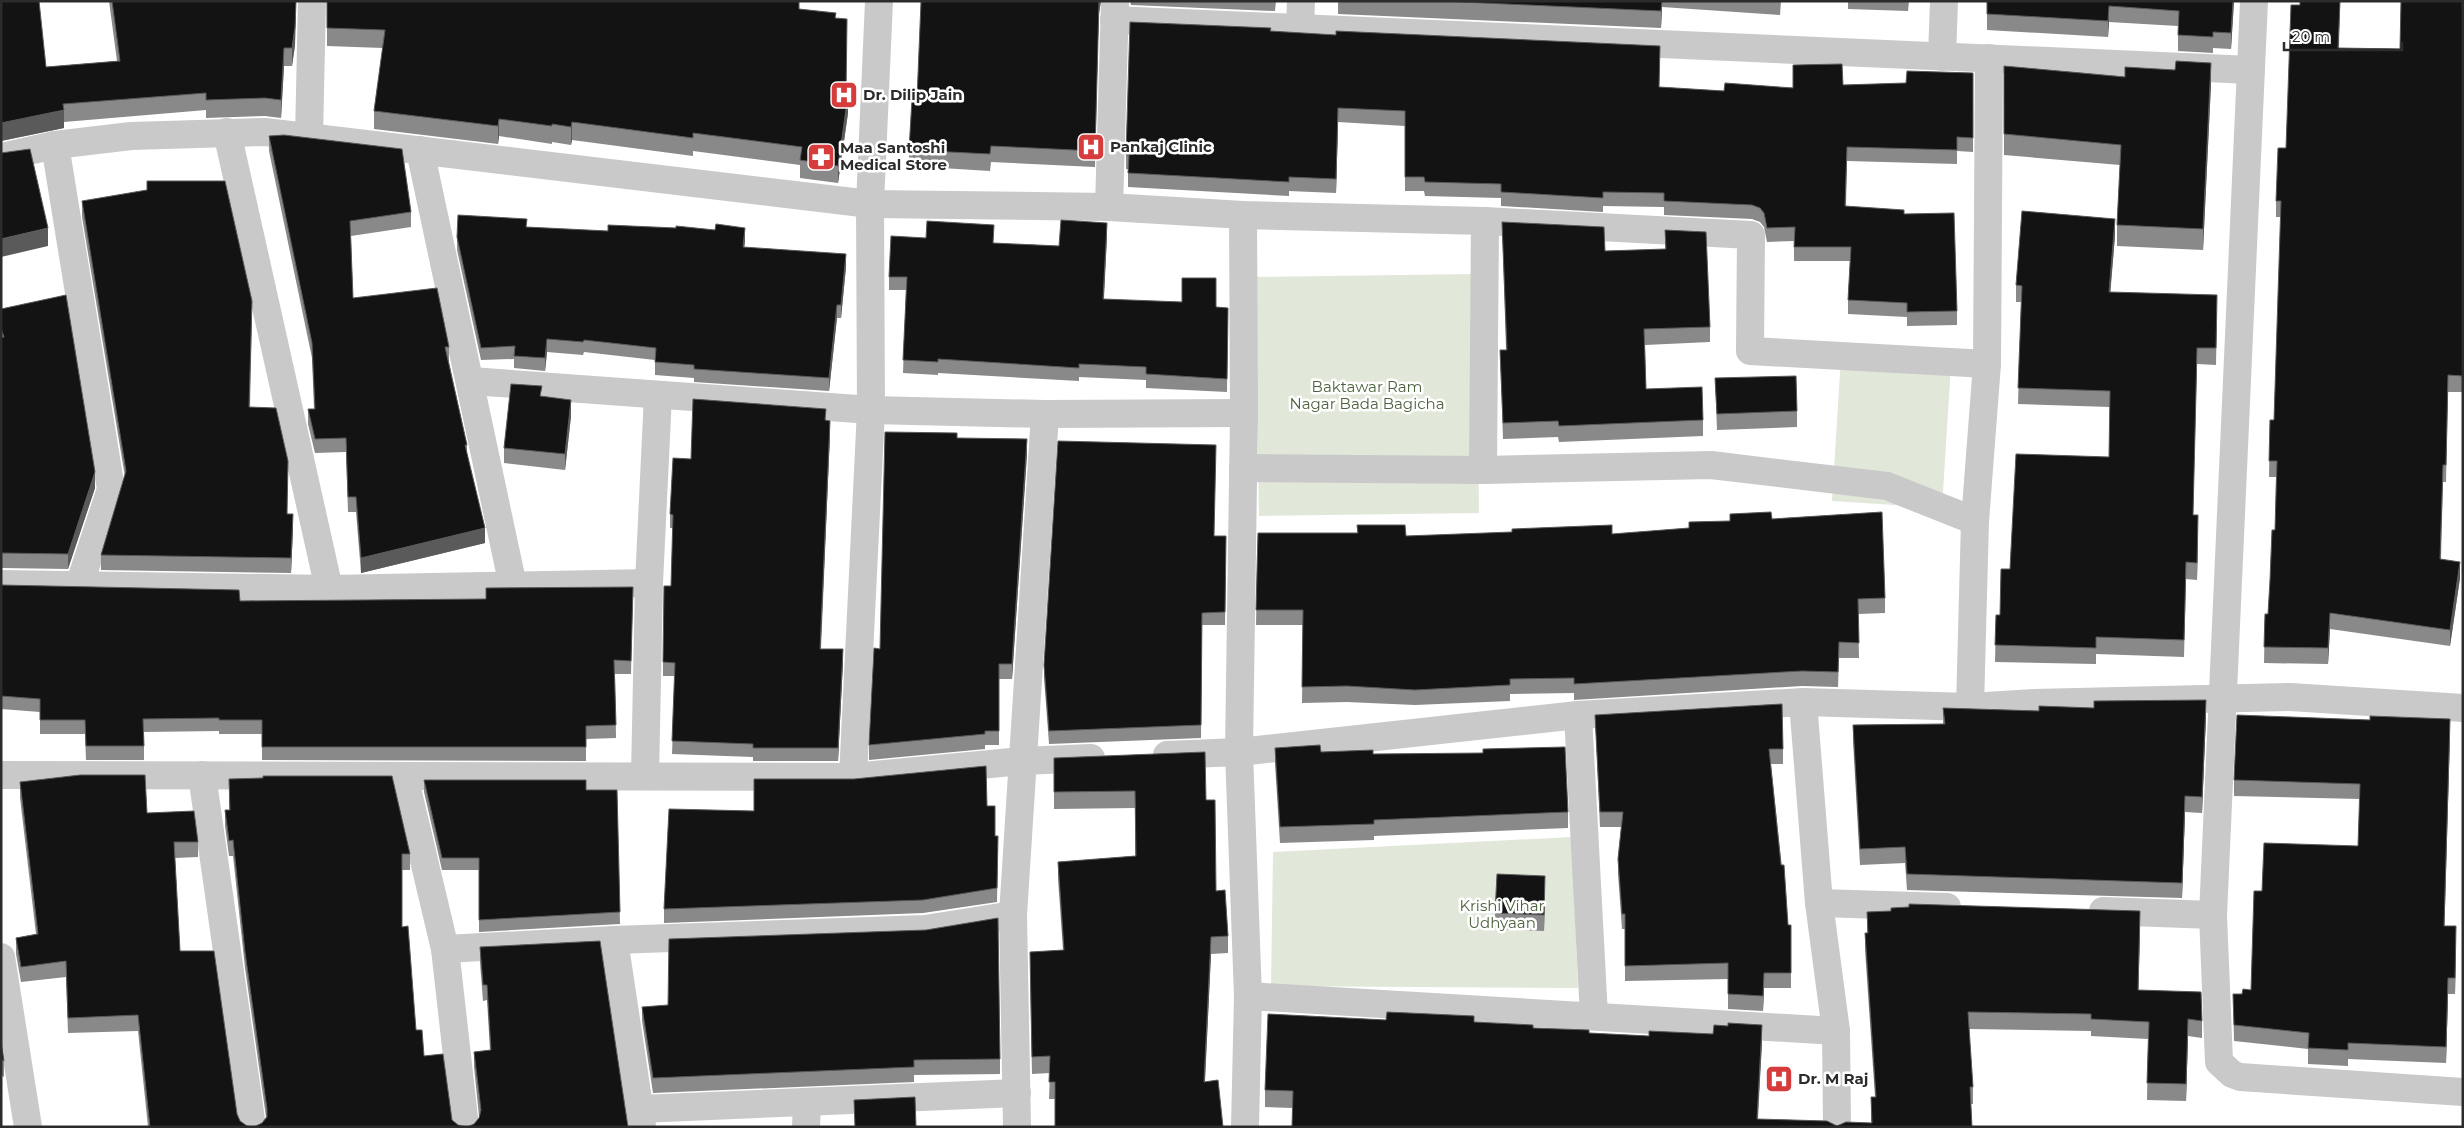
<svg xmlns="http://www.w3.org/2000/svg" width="2464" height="1128" font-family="Montserrat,sans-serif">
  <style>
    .green { fill: #e1e8da }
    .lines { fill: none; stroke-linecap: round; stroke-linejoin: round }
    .street { stroke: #c9c9c9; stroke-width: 28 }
    .wall { fill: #898989 }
    .shaded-wall { fill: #5a5a5a }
    .building { fill: #131313; stroke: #5a5a5a }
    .labels { text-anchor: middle; stroke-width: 5; stroke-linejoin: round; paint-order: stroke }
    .poi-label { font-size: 15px; font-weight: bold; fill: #2c2c2c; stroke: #fff; text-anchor: start }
    .park-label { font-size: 15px; fill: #4c633d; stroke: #fff }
  </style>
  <rect width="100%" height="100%" fill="#fff"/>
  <g class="green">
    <path d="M1476,274L1479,513L1259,516L1255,277Z"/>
    <path d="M1841,357L1951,364L1942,508L1832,501Z"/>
    <path d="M1572,837L1578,988L1271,986L1273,852Z"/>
  </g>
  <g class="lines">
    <g class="street">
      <path d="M2254,1L2213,915L2219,1062L2232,1074L2240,1077L2463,1092"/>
      <path d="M1114,20L2251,70"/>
      <path d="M1300,29L1301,1"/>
      <path d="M1942,57L1944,1"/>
      <path d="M227,132L329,589"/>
      <path d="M309,137L312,1"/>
      <path d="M55,145L111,489L79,586"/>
      <path d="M420,150L513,586"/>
      <path d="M1,157L55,145L131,136L265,132L870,204L1109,207L1243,215L1485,221L1751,235L1750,351L1987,364"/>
      <path d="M1109,207L1115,2"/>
      <path d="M1243,215L1244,413L1239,752L1248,996L1245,1127"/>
      <path d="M471,381L871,410L1045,414L1244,413"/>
      <path d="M1243,468L1483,470L1711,465L1887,486L1975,521"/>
      <path d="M1483,470L1485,221"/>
      <path d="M1,584L329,589L649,583"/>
      <path d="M1803,702L1819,903L1836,1031L1837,1127"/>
      <path d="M1970,707L1975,521L1987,364L1989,58"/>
      <path d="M1578,715L1594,1016"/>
      <path d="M1167,755L1239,752L1578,715L1803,702L1970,707L2034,703L2290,697L2463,708"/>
      <path d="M1,775L853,777L1022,761L1091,758"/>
      <path d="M202,775L252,1127"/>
      <path d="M404,776L445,949L465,1127"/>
      <path d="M645,776L649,583L658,395"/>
      <path d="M853,777L871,410L870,204L879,1"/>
      <path d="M1819,903L1947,907"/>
      <path d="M2103,911L2213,915"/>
      <path d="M614,940L642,1126"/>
      <path d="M445,949L614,940L925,929L1013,915"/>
      <path d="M1,957L28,1127"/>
      <path d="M1248,996L1836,1031"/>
      <path d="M640,1109L1017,1093"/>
      <path d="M806,1127L807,1103"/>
      <path d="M1017,1127L1013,915L1045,414"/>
    </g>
  </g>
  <g class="wall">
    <path d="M1,1L46,67L117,61L109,1H296L295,45L292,66H284L281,118L265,116L206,118V110L64,122V128L1,141Z"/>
    <path d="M327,1L799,9L836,18L848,113L838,183L800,178V165L693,151V156L572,140L571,145L552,142V144L499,136L498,144L374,129V111L383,48L327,46Z"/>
    <path d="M928,1H1101L1098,19L1095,167L991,162L990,171L909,166V150L917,99Z"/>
    <path d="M1130,1H1276L1275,11L1131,5Z"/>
    <path d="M1338,1H1781L1780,15L1662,7L1661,28L1338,14Z"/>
    <path d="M1848,1H1909L1908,11L1848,9Z"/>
    <path d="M1987,1H2234L2231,49L2213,48V53L2178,51V26L2109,22L2108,37L1987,30Z"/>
    <path d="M2300,1H2340L2339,48L2400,49L2401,2L2373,1H2463V392H2448L2446,482H2443L2441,559L2460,578L2450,646L2330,629L2328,664L2264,663L2265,614H2268L2275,530L2276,477H2269L2270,420H2274L2281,217H2276V201L2286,148Z"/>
    <path d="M1271,31L1659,87L1724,91L1843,85L1906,83L1973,73V152L1957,151V164L1847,161L1846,207L1904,214L1957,311V325L1907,326V317L1848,314V300L1850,261H1794V241L1767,242L1764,227L1760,222L1752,219L1664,215V207L1603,206V212L1501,206V198L1425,196L1424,191H1405V126L1338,122L1336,193L1289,191V196L1128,187V169H1126V155Z"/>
    <path d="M2004,66L2211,84L2203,250L2117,246V225L2120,165L2004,155Z"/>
    <path d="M269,136L411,212V227L351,236L353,298L449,347V362L467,445V455L485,543L361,573L356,512H348L346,452L315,453L308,424V409H314L312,358L269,151Z"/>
    <path d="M82,201L252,316L250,407L293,529L291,573L101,570V555L125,477L82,217Z"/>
    <path d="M1502,222L1605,251L1665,249V230L1710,327V342L1645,345L1646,389L1703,420V436L1559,442L1558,437L1503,439L1500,350H1506Z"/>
    <path d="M527,227L745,241L744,247L846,267L841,318H837L829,391L694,382V378L655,375V360L584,352L583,355L547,352L545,371L514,368V359L481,360L457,250V237Z"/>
    <path d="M1107,236L1104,299L1228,308L1227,392L1146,388V380L1079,377V381L938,373V375L903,373L906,290H889V277L993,243L1059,246Z"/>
    <path d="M2115,236L2110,292L2217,312L2216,365L2197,364L2193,515L2198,532L2197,580L2186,579L2184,657L2096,654V664L1995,662L1996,615H2000L2010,569L2109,457L2110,407L2018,404L2021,302H2016V285Z"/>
    <path d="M1,309L95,488L68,569L1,568Z"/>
    <path d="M1715,378L1797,411V427L1717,430Z"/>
    <path d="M542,397L571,416L565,470L504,463V448Z"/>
    <path d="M826,420L830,434L821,649L843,662L838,761H753V757L672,754L675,676H663V662L671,586L673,528H670V514L691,459Z"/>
    <path d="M957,438L1027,454L1012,679H999V745H985V749L869,760V745L880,649Z"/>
    <path d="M1772,519L1885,598V613L1858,614L1859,658H1839L1838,687L1802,686L1574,700V693L1510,694V701L1415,705L1347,702L1302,703L1303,625H1256L1258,533H1357V525L1406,536L1612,534L1689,528Z"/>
    <path d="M1214,536H1226L1225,625H1202L1201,738L1049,744L1044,678V665Z"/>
    <path d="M1,585L240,601L486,599L633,587L631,674H615L616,738L586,739V761L262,760V734H219V731L144,732V760H86L85,734H40V712L1,709Z"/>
    <path d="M1943,708L2206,716L2202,813L2185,812L2182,898L1907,890L1905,863L1860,865L1853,741V725L1943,724Z"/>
    <path d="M1595,715L1783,749V764H1771L1788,925H1791V988H1764L1763,1011L1728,1009V979L1625,981V929H1622L1618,874V859L1621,827H1600Z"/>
    <path d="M2450,734L2444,926L2456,942L2455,994H2448L2446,1063L2348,1059V1066L2308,1064V1049L2234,1041L2233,994H2242L2251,990L2262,891L2358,846L2360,799L2234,796V780Z"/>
    <path d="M1275,748L1321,752L1373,754L1568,812V828L1374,836V840L1280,843L1275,764Z"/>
    <path d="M1054,758L1206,800L1216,891L1228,936V953L1211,954L1205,1082L1055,1099H1049L1050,1073L1032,1074L1030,969L1063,950L1058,879V862L1135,856V808L1054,809Z"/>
    <path d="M229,779L410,854V870H402V927L416,1030L424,1056L452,1120L458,1125L262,1123L266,1117L245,968L233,856H229L225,826V810H229Z"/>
    <path d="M424,780L586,790H617L620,924L479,932V870H442L424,792Z"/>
    <path d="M20,782L147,813L198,842V857L175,858L180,951L237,1114L240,1121L247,1126L253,1127H148L138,1031L68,1033L66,977L21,982L16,954V938L36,934L20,798Z"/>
    <path d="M987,806L998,850L997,902L923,913L664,923V909L754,811Z"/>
    <path d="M1545,892L1544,931L1495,929V913Z"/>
    <path d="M1867,912L2140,928L2138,990L2202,1021V1038L2188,1036L2186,1101L2147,1100L2148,1039L2091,1036V1031L1969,1029L1973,1087V1104H1971L1972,1127H1292L1293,1108L1265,1107V1090L1474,1022L1589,1033L1762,1042L1758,1119L1837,1126L1871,1123V1097H1875L1865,950V933H1867Z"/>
    <path d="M480,947L628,1127L474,1124L479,1118V1116L474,1067V1052L490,1050L487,1000L483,1001L480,963Z"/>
    <path d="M642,1007L1000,1059V1074L914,1075V1082L653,1093L642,1021Z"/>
    <path d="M1,1042L4,1061V1077L1,1075Z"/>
  </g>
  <g class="shaded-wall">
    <path d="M296,1L295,45L292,66V48Z"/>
    <path d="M1099,1H1101L1098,19L1095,167Z"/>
    <path d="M1662,1V7L1661,28V11Z"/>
    <path d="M2233,1H2234L2231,49V33Z"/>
    <path d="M2340,1L2338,64V48Z"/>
    <path d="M2109,6V22L2108,37V21Z"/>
    <path d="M284,48V66L281,118V100Z"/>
    <path d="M2211,63V84L2203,250V229Z"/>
    <path d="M848,95V113L838,183V166Z"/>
    <path d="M1338,108V122L1336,193V179Z"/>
    <path d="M64,110V128L1,141V123Z"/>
    <path d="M499,119V136L498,144V126Z"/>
    <path d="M572,122V140L571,145V127Z"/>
    <path d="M2115,219V236L2109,309V292Z"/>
    <path d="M1107,223V236L1103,312V299Z"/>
    <path d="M48,228V246L1,257V239Z"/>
    <path d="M745,228V241L743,260V247Z"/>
    <path d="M846,254V267L841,318V305Z"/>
    <path d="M837,305V318L829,391V378Z"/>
    <path d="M547,339V352L545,371V358Z"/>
    <path d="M571,400V416L565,470V454Z"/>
    <path d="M830,421V434L820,662V649Z"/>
    <path d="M1027,439V454L1012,679V664Z"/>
    <path d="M95,472V488L68,569V554Z"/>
    <path d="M293,514V529L291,573V558Z"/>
    <path d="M2198,515V532L2197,580V563Z"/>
    <path d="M485,528V543L361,573V558Z"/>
    <path d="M2460,562V578L2450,646V630Z"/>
    <path d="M2330,613V629L2328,664V648Z"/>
    <path d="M843,649V662L838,761V748Z"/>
    <path d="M2206,700V716L2202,813V797Z"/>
    <path d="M2450,719V734L2444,941V926Z"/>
    <path d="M2185,796V812L2182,898V883Z"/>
    <path d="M1545,876V892L1544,931V915Z"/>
    <path d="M2140,911V928L2138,1007V990Z"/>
    <path d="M2456,926V942L2455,994V978Z"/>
    <path d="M1211,937V954L1204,1099V1082Z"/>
    <path d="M1764,973V988L1763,1011V996Z"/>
    <path d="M2448,978V994L2446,1063V1047Z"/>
    <path d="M2188,1019V1036L2186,1101V1084Z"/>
    <path d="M1762,1025V1042L1757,1127Z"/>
  </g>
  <g class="building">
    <path d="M1,1H39L46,67L120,61L112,1H296L295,27L292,48H284L281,100L265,98L206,100V93L63,104L64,110L1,123Z"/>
    <path d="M327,1H798L799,2V9L836,13L835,18L847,19L846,95H848L838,166L800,160L802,147L693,133V138L572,122L571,127L552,124V126L499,119L498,126L374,111L385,30L327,28Z"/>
    <path d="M928,1H1099L1095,151L991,146L990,154L909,150L912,99H917L921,2Z"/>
    <path d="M1439,1H1662L1661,11Z"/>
    <path d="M1987,1H2233L2231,33L2213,32V37L2178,35L2179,11L2109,6L2108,21L1987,14Z"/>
    <path d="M2300,1H2340L2338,48L2400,49L2401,1H2463V376L2448,375L2446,465H2443L2440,559L2460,562L2450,630L2330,613L2328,648L2264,647L2265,614H2268L2270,580L2272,530H2275L2277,461H2269L2270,420H2274L2281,201H2276L2278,148H2286L2291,5H2300Z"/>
    <path d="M1130,22L1271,28L1270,31L1336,35V31L1660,46L1659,87L1724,91L1725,83L1793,88V65L1842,64L1843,85L1906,83L1907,71L1973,73V138L1957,137V150L1847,147L1845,206L1904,210V214L1954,213L1957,311L1907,312V303L1848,300L1851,247H1794L1795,227L1767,228L1764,213L1760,208L1752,205L1664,201V193L1603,192V198L1501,192V184L1425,182L1424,177H1405V111L1338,108L1336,179L1289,177V182L1128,173L1129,155H1126Z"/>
    <path d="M2176,61L2211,63L2203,229L2117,225L2121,145L2004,134V66L2125,77V67L2175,70Z"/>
    <path d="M284,135L402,149L411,212L350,221L353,298L437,288L449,347H445L467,445H465L485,528L361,558L356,497H348L346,438L315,439L308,409H315L312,343L269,136Z"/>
    <path d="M30,149L48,228L1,239V153Z"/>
    <path d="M147,181H225L252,301L249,407L276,408L288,461L287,514H293L291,558L101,555L126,471L82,201L147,190Z"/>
    <path d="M2022,211L2115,219L2109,292L2217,295L2216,348H2197L2193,515H2198L2197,563L2186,562L2184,640L2096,637V648L1995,645L1996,615H2000L2001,569H2010L2016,454L2109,457L2110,391L2018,388L2022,286L2016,285Z"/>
    <path d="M458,215L527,219L526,227L608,231V225L676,228V226L715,230L716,224L745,228L743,247L846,254L841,305H837L829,378L694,369V365L655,362L656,348L584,340L583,342L547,339L545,358L514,356L515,346L481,348L457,237Z"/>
    <path d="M1061,220L1107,223L1103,299L1182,302V278H1216V307L1228,308L1227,379L1146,374V367L1079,364V368L938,359V362L903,360L907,277H889L891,236L926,238L927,221L994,225L993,243L1059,246Z"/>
    <path d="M1502,222L1604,227L1605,251L1666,249L1665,230L1706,232L1710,327L1644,329L1646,389L1702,387L1703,420L1559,426L1558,421L1503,423L1500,350H1507Z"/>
    <path d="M66,295L95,472L68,554L1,553V338L4,337L1,328V309Z"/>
    <path d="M1796,376L1797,411L1717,414L1715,378Z"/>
    <path d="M511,384L542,386L540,396L571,400L565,454L504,448Z"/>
    <path d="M693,399L826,409L825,420L830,421L820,649H843L838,748H753V744L672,741L675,663L663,662L664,586H671L673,515L670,514L673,458L691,459Z"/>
    <path d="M885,432L957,433V438L1027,439L1012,664H999V731H985V734L869,745L874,648L880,649Z"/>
    <path d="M1058,441L1216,445L1214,536H1226L1225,612L1202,613L1201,725L1049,731L1044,665Z"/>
    <path d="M1771,512L1772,519L1882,512L1885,598L1858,599L1859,643L1839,642L1838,672L1802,671L1574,684V678L1510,679V685L1415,690L1347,686L1302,687L1303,610H1256L1258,533H1358L1357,525H1405L1406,536L1512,532V529L1612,525V534L1689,528V522L1730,521V514Z"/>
    <path d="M1,585L239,590L240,601L486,599V588L633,587L631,661L614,660L616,725L586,726V747H262V720H219V718L143,719L144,746H86L85,720H40V699L1,696Z"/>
    <path d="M2206,700L2202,797L2185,796L2182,883L1907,874L1905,847L1860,849L1853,725L1945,724L1943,708L2039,711V706L2094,708V701Z"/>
    <path d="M1782,704L1783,749H1769L1781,865H1784L1788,925H1791V973H1764L1763,996L1728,994V963L1625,966V914H1622L1618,859L1623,812H1600L1595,715Z"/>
    <path d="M2237,715L2370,720V716L2450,719L2444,926H2456L2455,978H2448L2446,1047L2348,1043V1050L2308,1048L2309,1033L2234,1025L2233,994H2242L2243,989L2251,990L2254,891H2262L2264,843L2358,846L2360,784L2234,780Z"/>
    <path d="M1320,745L1321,752L1373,750V754L1483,753V749L1565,747L1568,812L1374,820V824L1280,827L1275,748Z"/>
    <path d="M1205,752L1206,800H1215L1216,891L1225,890L1228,936L1211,937L1204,1082L1218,1080L1223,1127H1055V1082H1049L1050,1056L1032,1057L1030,952L1064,950L1058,862L1136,856L1135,791L1054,792V758Z"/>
    <path d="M986,766L987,806H995V836H998L997,888L923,900L664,909L669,809L754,811V779H854Z"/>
    <path d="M80,775H145L147,813L194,811L198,842H174L180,951H214L237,1114L240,1121L247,1126L253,1127H150L138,1015L68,1018L66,961L21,967L16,938L38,934L20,782Z"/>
    <path d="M263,776H392L410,854H402V927L408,926L416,1030H422L424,1056L443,1054L452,1120L458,1125L466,1127H254L262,1123L267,1117V1109L245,952L233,840L229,841L225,810H230L229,779L263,778Z"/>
    <path d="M424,780H586V790H617L620,912L479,920V858H442Z"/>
    <path d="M1497,874L1545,876L1544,915L1495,913Z"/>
    <path d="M1909,904L2140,911L2138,990L2201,992L2202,1021L2188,1019L2186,1084L2147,1083L2149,1022L2091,1019V1014L1968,1012L1973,1087H1970L1972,1127H1292L1293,1091L1265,1090L1268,1014L1386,1020L1387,1012L1474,1016V1022L1533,1025V1028L1589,1030V1033L1649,1036V1031L1713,1034L1714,1025L1728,1026V1023L1762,1025L1757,1119L1827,1121L1837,1126L1846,1122L1872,1123L1871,1097H1876L1865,933H1868L1867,912L1891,911V908L1909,907Z"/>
    <path d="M998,918L1000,1059L914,1060V1067L653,1078L642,1007L668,1005L669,939L926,930Z"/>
    <path d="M600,941L628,1127H467L474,1124L479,1118L481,1110L474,1052L491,1050L487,985H483L480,947Z"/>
    <path d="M1,1042L4,1061L1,1059Z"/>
    <path d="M915,1097L916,1127H855L854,1100Z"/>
  </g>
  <defs>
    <g id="hospital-square" transform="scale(1.4375)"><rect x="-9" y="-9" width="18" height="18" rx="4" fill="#d53c3b" stroke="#fff"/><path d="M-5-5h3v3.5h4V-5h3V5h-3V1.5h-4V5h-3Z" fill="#fff"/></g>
    <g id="pharmacy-square" transform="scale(1.4375)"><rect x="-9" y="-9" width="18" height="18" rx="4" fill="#d53c3b" stroke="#fff"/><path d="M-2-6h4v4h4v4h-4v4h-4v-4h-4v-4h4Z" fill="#fff"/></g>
  </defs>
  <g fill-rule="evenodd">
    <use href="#hospital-square" x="844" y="95"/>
    <use href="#hospital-square" x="1091" y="147"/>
    <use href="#pharmacy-square" x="821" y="157"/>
    <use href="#hospital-square" x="1779" y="1079"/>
  </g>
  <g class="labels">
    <g class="poi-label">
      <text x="863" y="100">Dr. Dilip Jain</text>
      <text x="1110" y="152">Pankaj Clinic</text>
      <text x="840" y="153">Maa Santoshi<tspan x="840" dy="17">Medical Store</tspan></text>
      <text x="1798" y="1084">Dr. M Raj</text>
    </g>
    <g class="park-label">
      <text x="1367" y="392">Baktawar Ram<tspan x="1367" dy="17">Nagar Bada Bagicha</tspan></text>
      <text x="1502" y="911">Krishi Vihar<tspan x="1502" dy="17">Udhyaan</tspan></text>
    </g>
  </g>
  <rect width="2464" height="1128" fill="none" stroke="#2c2c2c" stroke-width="5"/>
  <path d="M2284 42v8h118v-8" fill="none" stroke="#2c2c2c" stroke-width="2.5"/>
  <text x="2292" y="42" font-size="15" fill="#2c2c2c" stroke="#ffffff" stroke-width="4" paint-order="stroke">20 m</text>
</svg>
